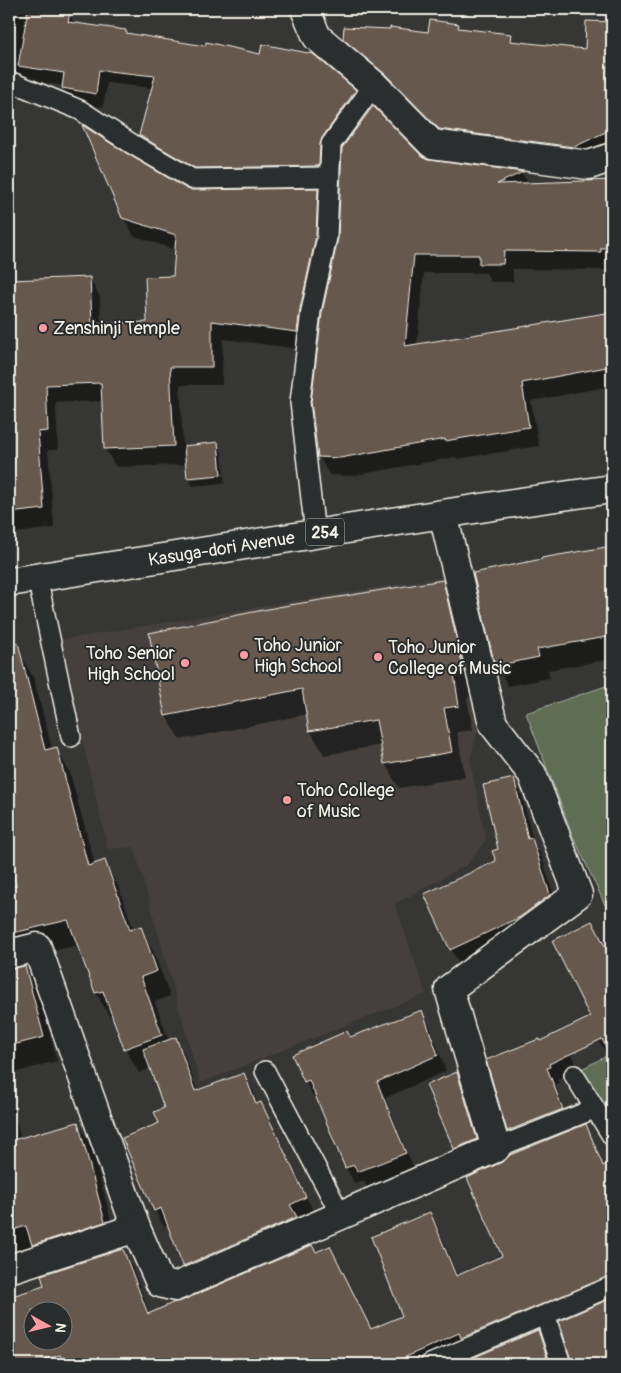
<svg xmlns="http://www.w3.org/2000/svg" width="621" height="1373" font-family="Pangolin,sans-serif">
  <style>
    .built { fill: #44403c }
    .green { fill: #5e6d55; stroke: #a9af9e }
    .shadow { fill: #0007; fill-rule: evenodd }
    .building { fill: #66584e; stroke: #f4f1e8; fill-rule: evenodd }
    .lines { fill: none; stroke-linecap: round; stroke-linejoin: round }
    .service-casing { stroke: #f4f1e8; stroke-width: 22 }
    .minor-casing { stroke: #f4f1e8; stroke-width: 31 }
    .trunk-casing { stroke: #f4f1e8; stroke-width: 31 }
    .service { stroke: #2a2d2e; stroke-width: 19 }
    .minor { stroke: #2a2d2e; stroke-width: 28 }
    .trunk { stroke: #2a2d2e; stroke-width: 28 }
    .poi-dot { fill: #ff9aa2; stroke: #2a2d2e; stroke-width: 2 }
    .labels { text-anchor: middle; stroke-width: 4; stroke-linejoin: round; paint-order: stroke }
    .shield { fill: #2a2d2e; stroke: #b7b6b0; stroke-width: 1 }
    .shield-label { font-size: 16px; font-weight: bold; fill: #f4f1e8 }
    .poi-label { font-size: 18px; fill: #f4f1e8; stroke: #2a2d2e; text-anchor: start }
    .street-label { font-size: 18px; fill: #f4f1e8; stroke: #2a2d2e }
  </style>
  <rect width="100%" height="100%" fill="#363634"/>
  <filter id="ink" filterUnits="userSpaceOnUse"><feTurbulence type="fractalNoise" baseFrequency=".02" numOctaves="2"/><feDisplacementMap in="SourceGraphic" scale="10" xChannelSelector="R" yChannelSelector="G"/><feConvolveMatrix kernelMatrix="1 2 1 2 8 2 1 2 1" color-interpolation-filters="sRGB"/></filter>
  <g filter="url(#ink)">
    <path class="built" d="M441,577L478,730L470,760L486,840L468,864L395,904L426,994L200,1083L134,847L108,849L59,640Z"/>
    <g class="green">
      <path d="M612,684V920L573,836L526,713Z"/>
      <path d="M612,1053V1123L576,1072Z"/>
    </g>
    <g class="shadow">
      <path d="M29,9L69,14L75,24L125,31L127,34L261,56L312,55L355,91L363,105L329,152L326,180L204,181L148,149L140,135L152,88L107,83L103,107L71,102L63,88L64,86L28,80L26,76L9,74V10L28,13Z"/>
      <path d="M587,22L612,24V152L451,147L430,126L420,107L458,25L460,29L510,36L514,43L586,50Z"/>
      <path d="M344,38H385L383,75L349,47Z"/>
      <path d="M420,156L430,161L522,173L529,184L612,181V270L513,269V282H491L486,273H424L417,345L612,313V386L531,401L539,446L457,459L456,457L351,476L329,475L319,456Z"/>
      <path d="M186,190H317L328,208L307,350L223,339L222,385H180L183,447L217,444L222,452L224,473L190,477V479L224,476L225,483L193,486L188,478L185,451L183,452L184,465L116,467L105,449L103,401L56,403L58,450H48L54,528L9,534V467L11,466L9,396V281L89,278L100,297L101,325L148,323L174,277L176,250L134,236L123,217Z"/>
      <path d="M612,547V659L548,670L550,678L508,686L496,665L543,559Z"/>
      <path d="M442,581L456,606L478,696L467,698L473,730L457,732L465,777L399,788L385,764L382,745L324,755L310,730L308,714L180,740L166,716Z"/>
      <path d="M20,654L34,679L52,749L56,748L70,773L95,865L104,862L118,886L134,930L140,928L154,953L170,996L155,1002L169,1041L175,1038L184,1054L198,1092L243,1075L253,1090L258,1105L261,1103L270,1119L314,1213L194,1282L184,1266L169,1224L164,1227L155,1211L124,1139L161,1124L165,1109L151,1068L139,1073L125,1048L113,1016L110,1017L96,993L79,945L30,956L12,967L10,970L25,967L39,992L57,1061L9,1074V657Z"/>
      <path d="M513,780L522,795L533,841L541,855L559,911L468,962H458L449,946L497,862Z"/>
      <path d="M601,938L612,961V1054L608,1055L595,1036Z"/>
      <path d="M421,1012L430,1027L446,1071L385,1098L414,1169L367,1188L364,1181L355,1184L346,1168L317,1096L314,1097L305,1081L350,1039Z"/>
      <path d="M540,1042L569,1048L579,1070L557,1080L559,1083L555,1085L571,1125L518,1147L509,1131L488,1061Z"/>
      <path d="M457,1073L466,1089L485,1155L465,1164L455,1148L427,1085Z"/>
      <path d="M9,1092L21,1139L78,1123L92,1148L118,1246L9,1259Z"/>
      <path d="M585,1126L593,1140L604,1167L612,1163V1291L442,1364H9V1298L46,1286L122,1250L131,1264L150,1314L329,1247L371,1330L404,1316L430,1214L438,1228L458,1277L504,1257ZM32,1310H62V1340H32Z"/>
      <path d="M612,1299V1364H573L560,1322Z"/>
      <path d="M538,1332L546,1346L552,1364H461Z"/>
    </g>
    <g class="building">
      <path d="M28,9H46L70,13L68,22L126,30V33L205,46L206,42L260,54L262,44L313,54L356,90L322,138L320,144L319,166L195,168L139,135L155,76L99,70L96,94L62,88L64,73L18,66Z"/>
      <path d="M430,20L459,24L458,28L511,34L510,41L585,49L586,21L612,22V129L574,147L439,129L385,74L343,39L344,27L390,29V27L428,32Z"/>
      <path d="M373,106L421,155L429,159L523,172L497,184L612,180V248H601V252L504,251L503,264H479V255H414L405,346L612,312V366L522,383L529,427L445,441V439L340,458L318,457L311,402L322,313L338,238L342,148Z"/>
      <path d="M82,125L126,153L187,189L192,190L318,188L316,236L300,309L297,332L212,321V367H170L174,446L104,449L101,383L46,385L48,431L38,432L44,509L9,513V280L90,277L92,324L147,322L145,277L173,276L176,235L122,218Z"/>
      <path d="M218,442L221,475L187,478L184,446Z"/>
      <path d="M612,546V636L537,649L539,657L495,666L473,573L542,559L541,558Z"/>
      <path d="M443,580L464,672L454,674L459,706L444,708L452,752L384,764L376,720L309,731L302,689L165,716L149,633L278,607Z"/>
      <path d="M18,643L45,750L57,747L88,866L105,860L130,930L141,926L157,971L141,977L162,1035L124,1049L103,991L95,993L68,920L9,934V887L16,886L9,859V644Z"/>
      <path d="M514,778L528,839L532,838L550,895L520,917L450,950L424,894L496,861L492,851L498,849L483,785Z"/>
      <path d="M592,921L612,960V1060L602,1039L549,1064L550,1067L547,1068L563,1109L507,1131L486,1060L539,1039L540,1041L590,1017L552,941Z"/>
      <path d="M25,966L44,1037L9,1046V969Z"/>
      <path d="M422,1010L438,1055L377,1082L406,1153L357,1172L354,1165L345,1168L309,1080L304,1082L292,1055L347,1031L350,1037Z"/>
      <path d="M176,1037L195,1091L244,1073L256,1104L261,1102L306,1197L290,1205L297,1217L183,1266L161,1208L154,1211L122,1138L159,1123L154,1112L164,1108L143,1049Z"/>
      <path d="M457,1072L477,1139L454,1149L426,1085Z"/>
      <path d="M78,1122L105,1222L32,1245L26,1226L9,1231V1141Z"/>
      <path d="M586,1124L603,1166L612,1162V1275L461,1338L459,1333L390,1364H64L60,1355L30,1364H9V1297L44,1286L41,1275L123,1249L148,1314L175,1302L181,1301L312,1245L316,1252L330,1246L371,1329L402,1316L371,1237L430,1212L456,1276L502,1256L467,1178L502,1162L510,1155ZM32,1310H62V1340H32Z"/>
      <path d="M612,1298V1361L602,1364H572L559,1321Z"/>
      <path d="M538,1330L549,1364H470L468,1360Z"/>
    </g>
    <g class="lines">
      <g class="service-casing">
        <g id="service">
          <path d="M9,81L80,110L132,144L192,179L329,177"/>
          <path d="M315,534L300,402L311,311L327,237L331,144L374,85"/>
          <path d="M37,577L71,737"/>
          <path d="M265,1071L341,1215"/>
          <path d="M574,1075L612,1136"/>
          <path d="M496,1148L594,1109"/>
          <path d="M545,1315L561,1364"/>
          <path d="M430,1364L612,1286"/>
        </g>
      </g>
      <g class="minor-casing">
        <g id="minor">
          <path d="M305,9L317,37L374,85L432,144L589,165L612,157"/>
          <path d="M9,954L37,947L136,1228L160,1283L175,1287L496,1148L449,989L578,894L532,774L493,724L443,514"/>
          <path d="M9,1269L136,1228"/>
        </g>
      </g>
      <g class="trunk-casing">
        <g id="trunk">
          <path id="s1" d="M9,582L500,505L612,489"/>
        </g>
      </g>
      <use href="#service" class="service"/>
      <use href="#minor" class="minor"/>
      <use href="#trunk" class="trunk"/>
    </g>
  </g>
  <g class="poi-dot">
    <circle cx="43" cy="328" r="5"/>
    <circle cx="244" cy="655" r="5"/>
    <circle cx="378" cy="657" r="5"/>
    <circle cx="185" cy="663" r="5"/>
    <circle cx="287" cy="800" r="5"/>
  </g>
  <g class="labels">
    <rect class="shield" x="306" y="518.5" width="38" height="27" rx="4"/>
    <g class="shield-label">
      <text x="325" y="538">254</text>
    </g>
    <g class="poi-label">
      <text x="53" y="334">Zenshinji Temple</text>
      <text x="254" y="651">Toho Junior<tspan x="254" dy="21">High School</tspan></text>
      <text x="388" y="653">Toho Junior<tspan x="388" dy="21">College of Music</tspan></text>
      <text x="175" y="659" text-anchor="end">Toho Senior<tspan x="175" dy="21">High School</tspan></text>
      <text x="297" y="796">Toho College<tspan x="297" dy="21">of Music</tspan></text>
    </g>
    <g class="street-label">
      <text dy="6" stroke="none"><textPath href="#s1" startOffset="215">Kasuga-dori Avenue</textPath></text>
    </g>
  </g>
  <rect width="621" height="1373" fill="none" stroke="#2a2d2e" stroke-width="30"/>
  <rect x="15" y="15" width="591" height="1343" fill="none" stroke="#f4f1e8" stroke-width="2" filter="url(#ink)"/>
  <g transform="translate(48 1326) rotate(98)"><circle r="24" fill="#2a2d2e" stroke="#7b7b78"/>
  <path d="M0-4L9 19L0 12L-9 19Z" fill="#ff9aa2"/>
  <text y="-8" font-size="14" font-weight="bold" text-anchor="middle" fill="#f4f1e8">N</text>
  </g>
</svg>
